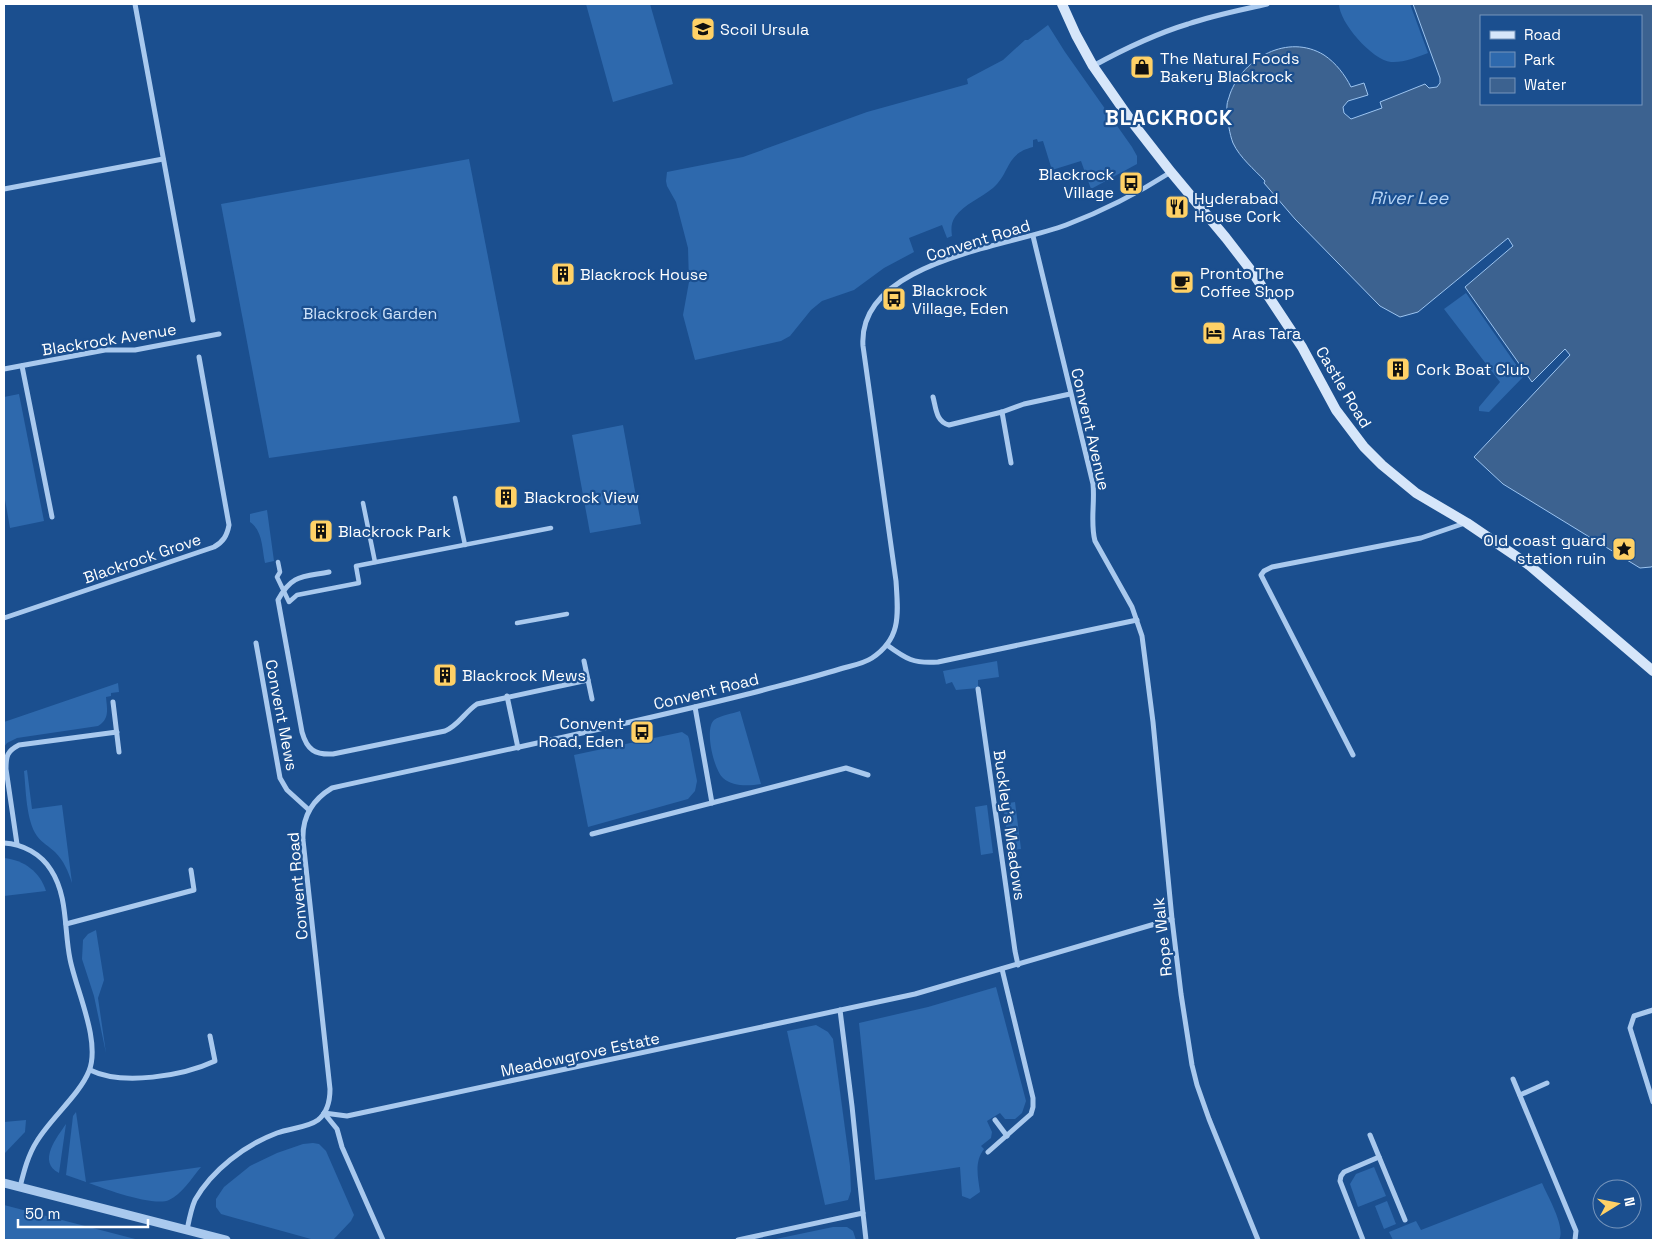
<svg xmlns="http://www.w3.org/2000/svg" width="1657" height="1244" font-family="'Space Grotesk',sans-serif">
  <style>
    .green { fill: #2e69ad }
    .water { fill: #3c6290; stroke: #9cc4f0; fill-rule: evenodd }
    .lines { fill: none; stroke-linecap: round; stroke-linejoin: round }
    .pedestrian { stroke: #a9c9ee; stroke-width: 4.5 }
    .minor { stroke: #a9c9ee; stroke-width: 5 }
    .tertiary { stroke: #a9c9ee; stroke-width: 9 }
    .secondary { stroke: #d6e6fa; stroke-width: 10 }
    .labels { text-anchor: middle; stroke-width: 4.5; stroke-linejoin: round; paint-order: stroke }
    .poi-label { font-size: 16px; fill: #fff; stroke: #1b4f8f; text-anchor: start }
    .street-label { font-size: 16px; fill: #fff; stroke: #1b4f8f }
    .park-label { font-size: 16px; fill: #cfe3fa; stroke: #1b4f8f }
    .water-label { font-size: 18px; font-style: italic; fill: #b5d3f5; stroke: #1b4f8f }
    .district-label { font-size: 21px; font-weight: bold; letter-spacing: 1px; fill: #fff; stroke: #1b4f8f }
  </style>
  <rect width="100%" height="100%" fill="#1b4f8f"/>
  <g class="green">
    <path d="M586,4H650L673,84L613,102Z"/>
    <path d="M1339,4H1410L1428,53C1417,57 1403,63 1391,62C1372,60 1339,22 1339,4Z"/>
    <path d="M1048,25L1065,52L1132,147L1137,156V164L1091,189L1081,161L1052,170L1043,141L1038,142L1037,139L1033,140V147C1005,154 1011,172 993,188C981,198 964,204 955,217C951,223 951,229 952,236L947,238L942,225L909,238L914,252L884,268L854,290L822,301L811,310L790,336L781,341L695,360L683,315L689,282L688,248L676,202L667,186L666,181L667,172L743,157L867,112L968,84L967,79L1003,60L1025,40H1028Z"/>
    <path d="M469,159L520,422L269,458L221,204Z"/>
    <path d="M1466,293L1524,376L1489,412L1479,411V407L1500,382L1444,309Z"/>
    <path d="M19,394L44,521L10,528L4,494V397Z"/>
    <path d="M623,425L641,524L590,533L572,435Z"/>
    <path d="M267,510L274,561L265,563C262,549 263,531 250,522V514Z"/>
    <path d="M997,661L999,677L978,680V688L956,690L952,682L946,684L943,671Z"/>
    <path d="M118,683L119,692L111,693V696L106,697C107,709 110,719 98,726L17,738L7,743L4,747V722Z"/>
    <path d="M740,711L761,784C749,786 733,787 723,778C714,770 704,729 714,720C721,715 732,714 740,711Z"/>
    <path d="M682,732L688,736L689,739L697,781L695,791L688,799L588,827L574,755Z"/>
    <path d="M27,770L32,809L62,805L72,883C68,871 64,861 55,852C50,847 42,843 37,836C26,820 26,790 24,771Z"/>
    <path d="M1015,802L1021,849L1009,850L1003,804Z"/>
    <path d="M987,805L993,853L981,855L975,807Z"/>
    <path d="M4,858C24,860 40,872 46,891L4,896Z"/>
    <path d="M96,930L104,980L98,998L106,1053L94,996L82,959L83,940L88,934Z"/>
    <path d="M996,987L1026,1101L1022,1113L1015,1119H1005L1000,1113L987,1121L992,1132L991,1138L981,1146L984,1149C974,1162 978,1177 980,1192L970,1199L962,1196L960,1167L875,1180L859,1023L928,1007Z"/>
    <path d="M816,1025L828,1032L833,1039L850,1166L851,1191L848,1200L825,1205L787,1031Z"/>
    <path d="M76,1112L86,1182L66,1175L73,1116Z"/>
    <path d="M26,1120L25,1132L4,1154V1122Z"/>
    <path d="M66,1124L59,1173C37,1162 57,1137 66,1124Z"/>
    <path d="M313,1143L319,1144L326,1151L354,1215L351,1221L333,1240L311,1239L235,1218L221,1214L216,1207V1199L224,1187L250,1166L277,1153L303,1144Z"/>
    <path d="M201,1167C192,1178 181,1195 169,1200C155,1207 104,1189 89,1183Z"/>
    <path d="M1374,1167L1386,1196L1358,1207L1350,1184L1356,1174Z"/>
    <path d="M1542,1183C1548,1197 1566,1227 1559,1240H1393L1389,1232L1416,1221L1421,1230Z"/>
    <path d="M1387,1201L1396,1224L1384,1229L1375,1206Z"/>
    <path d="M4,1205L139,1240H4Z"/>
    <path d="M833,1227H847L853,1231L856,1240H771Z"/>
  </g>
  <path class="water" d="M1413,4H1653V566L1651,567L1640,568L1503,484L1474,457L1570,355L1565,349L1532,382L1465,287L1513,246L1508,238L1418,312L1400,317L1380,306L1295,219L1264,183L1265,181C1254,169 1240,158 1233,143C1231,138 1230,133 1229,128C1228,121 1226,112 1227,105C1227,102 1229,98 1230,94C1243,58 1288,33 1324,55C1336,63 1345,75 1351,87L1364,83L1368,95L1348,101L1343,107L1344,113L1351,119L1382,108L1380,102L1425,84L1429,88L1437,87L1440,83V78ZM1481,16H1641V104H1481Z"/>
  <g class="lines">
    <g class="pedestrian">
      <path d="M455,498L465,545"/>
      <path d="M363,503L375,562"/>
      <path d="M278,562L280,572L277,577L289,602L297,595L359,583L356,566L551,528"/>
      <path d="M517,623L567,614"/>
    </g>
    <g class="minor">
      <path d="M135,4L193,320"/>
      <path d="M1093,66C1124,49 1155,34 1188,24C1214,15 1241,10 1267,4"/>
      <path d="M4,189L163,159"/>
      <path d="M1033,236L1093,484C1095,503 1090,523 1095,541L1132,607L1142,636L1153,722L1172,919L1181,994L1192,1065L1197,1085L1209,1119L1258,1240"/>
      <path d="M22,366L52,517"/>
      <path d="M4,369L105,350H135L219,334"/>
      <path d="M933,397C936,408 936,422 949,425L1002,412L1024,404L1070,394"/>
      <path d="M1002,412L1011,463"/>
      <path d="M329,572C303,577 292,574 278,600L302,732C307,750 315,755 333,754L445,731C458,726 465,712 477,704L588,680"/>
      <path d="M4,618L214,547C223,542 227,536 229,525L199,357"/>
      <path d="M256,643L280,778L287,790L309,810"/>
      <path d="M887,645C906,659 914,664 938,662L1137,620"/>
      <path d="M584,661L592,699"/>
      <path d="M978,689L1015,951L1018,965"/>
      <path d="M507,696L518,748"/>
      <path d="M113,702L119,752"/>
      <path d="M695,707L712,803"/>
      <path d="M1353,755L1261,575L1264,571L1272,567L1421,538L1465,523"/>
      <path d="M592,834L846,768L868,775"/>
      <path d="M4,843C23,844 41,854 51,870C68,896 64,930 70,959C76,990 101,1041 89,1071C80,1094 50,1119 37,1141C28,1155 24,1171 20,1187"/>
      <path d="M17,844L6,769C6,756 7,751 19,745L117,732"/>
      <path d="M66,924L194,890L191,870"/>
      <path d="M840,1010L852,1106L863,1213"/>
      <path d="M1653,1010L1634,1016L1630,1028L1653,1102"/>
      <path d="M90,1070C122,1086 183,1076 215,1061L210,1036"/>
      <path d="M1513,1079L1576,1231L1575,1240"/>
      <path d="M1520,1095L1547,1083"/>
      <path d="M324,1113L347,1116L915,994L1172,919"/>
      <path d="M324,1113L337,1129L342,1147L383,1240"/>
      <path d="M995,1120L1007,1136"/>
      <path d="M1370,1135L1405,1220"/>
      <path d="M988,1152L1031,1114L1033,1107V1098L1002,969"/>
      <path d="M187,1230C189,1220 191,1209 195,1200C212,1170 245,1145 277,1133C290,1128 307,1128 318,1120C328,1112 330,1100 330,1089L303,840C302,817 312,800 332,788C472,757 613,728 752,693C782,685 811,678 840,669C850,666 863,664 872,658C902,638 898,613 896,581L863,346C857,261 1008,247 1066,225C1103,211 1138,193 1171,172"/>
      <path d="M738,1240L863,1213L866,1240"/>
      <path d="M1363,1240L1340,1181L1341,1176L1344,1172L1379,1157"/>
    </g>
    <path class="tertiary" d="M4,1183L226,1240"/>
    <path class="secondary" d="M1062,4L1076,35L1093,66L1132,122L1171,172L1226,238L1253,273L1302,347L1336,410L1364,447L1382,465L1416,493L1467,523L1529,565L1653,671"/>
  </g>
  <defs>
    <g id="school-square" transform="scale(1.25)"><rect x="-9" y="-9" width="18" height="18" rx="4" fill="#ffd166" stroke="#1b4f8f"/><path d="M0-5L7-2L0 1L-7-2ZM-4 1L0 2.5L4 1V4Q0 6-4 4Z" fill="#111"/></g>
    <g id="shop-square" transform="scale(1.25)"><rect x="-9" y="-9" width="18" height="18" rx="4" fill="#ffd166" stroke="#1b4f8f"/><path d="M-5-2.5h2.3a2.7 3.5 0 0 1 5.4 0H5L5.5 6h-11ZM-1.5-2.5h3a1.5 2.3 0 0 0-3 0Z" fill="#111"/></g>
    <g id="bus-square" transform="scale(1.25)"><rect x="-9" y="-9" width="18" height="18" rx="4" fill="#ffd166" stroke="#1b4f8f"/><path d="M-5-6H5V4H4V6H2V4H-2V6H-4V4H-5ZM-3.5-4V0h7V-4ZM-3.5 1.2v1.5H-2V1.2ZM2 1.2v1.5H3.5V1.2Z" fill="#111"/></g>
    <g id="restaurant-square" transform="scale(1.25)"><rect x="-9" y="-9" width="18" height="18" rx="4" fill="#ffd166" stroke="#1b4f8f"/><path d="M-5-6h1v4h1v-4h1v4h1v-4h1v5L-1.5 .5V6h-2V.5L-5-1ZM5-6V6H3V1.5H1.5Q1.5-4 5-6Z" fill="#111"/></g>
    <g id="building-square" transform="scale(1.25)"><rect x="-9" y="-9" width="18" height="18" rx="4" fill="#ffd166" stroke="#1b4f8f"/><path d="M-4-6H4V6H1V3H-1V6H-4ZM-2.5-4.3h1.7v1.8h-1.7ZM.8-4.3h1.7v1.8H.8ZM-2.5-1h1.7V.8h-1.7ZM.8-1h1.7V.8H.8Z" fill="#111"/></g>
    <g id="cafe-square" transform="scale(1.25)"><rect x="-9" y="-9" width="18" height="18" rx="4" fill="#ffd166" stroke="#1b4f8f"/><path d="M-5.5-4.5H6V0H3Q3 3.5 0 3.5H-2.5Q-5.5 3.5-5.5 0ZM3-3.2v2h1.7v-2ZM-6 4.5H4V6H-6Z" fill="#111"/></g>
    <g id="hotel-square" transform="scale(1.25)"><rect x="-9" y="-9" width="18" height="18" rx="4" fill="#ffd166" stroke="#1b4f8f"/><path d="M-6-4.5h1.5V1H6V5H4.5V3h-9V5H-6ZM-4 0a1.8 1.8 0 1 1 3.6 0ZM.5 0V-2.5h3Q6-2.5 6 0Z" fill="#111"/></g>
    <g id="sight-square" transform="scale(1.25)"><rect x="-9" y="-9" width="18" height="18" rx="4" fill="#ffd166" stroke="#1b4f8f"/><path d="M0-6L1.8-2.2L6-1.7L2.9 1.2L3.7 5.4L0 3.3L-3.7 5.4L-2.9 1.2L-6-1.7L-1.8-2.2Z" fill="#111"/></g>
  </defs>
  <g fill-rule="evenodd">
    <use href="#school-square" x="703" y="29"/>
    <use href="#shop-square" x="1142" y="67"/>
    <use href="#bus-square" x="1131" y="183"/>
    <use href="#restaurant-square" x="1177" y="207"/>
    <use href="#building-square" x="563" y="274"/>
    <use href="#cafe-square" x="1182" y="282"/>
    <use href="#bus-square" x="894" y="299"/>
    <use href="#hotel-square" x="1214" y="333"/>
    <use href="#building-square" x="1398" y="369"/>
    <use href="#building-square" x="506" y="497"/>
    <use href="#building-square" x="321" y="531"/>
    <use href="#sight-square" x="1624" y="549"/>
    <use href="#building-square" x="445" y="675"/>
    <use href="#bus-square" x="642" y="732"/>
  </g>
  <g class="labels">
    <g class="poi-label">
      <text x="720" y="35">Scoil Ursula</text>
      <text x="1160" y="64">The Natural Foods<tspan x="1160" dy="18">Bakery Blackrock</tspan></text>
      <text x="1114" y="180" text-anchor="end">Blackrock<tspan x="1114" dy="18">Village</tspan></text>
      <text x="1194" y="204">Hyderabad<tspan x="1194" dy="18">House Cork</tspan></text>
      <text x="1200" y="279">Pronto The<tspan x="1200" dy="18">Coffee Shop</tspan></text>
      <text x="580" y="280">Blackrock House</text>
      <text x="912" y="296">Blackrock<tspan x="912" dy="18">Village, Eden</tspan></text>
      <text x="1232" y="339">Aras Tara</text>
      <text x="1416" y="375">Cork Boat Club</text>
      <text x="524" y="503">Blackrock View</text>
      <text x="338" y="537">Blackrock Park</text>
      <text x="1606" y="546" text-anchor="end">Old coast guard<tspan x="1606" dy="18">station ruin</tspan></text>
      <text x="462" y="681">Blackrock Mews</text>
      <text x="624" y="729" text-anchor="end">Convent<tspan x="624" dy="18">Road, Eden</tspan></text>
    </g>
    <g class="street-label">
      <text transform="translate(978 240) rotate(-17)" y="6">Convent Road</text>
      <text transform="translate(109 339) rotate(-9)" y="6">Blackrock Avenue</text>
      <text transform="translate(1344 387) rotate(59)" y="6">Castle Road</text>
      <text transform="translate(1091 429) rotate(77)" y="6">Convent Avenue</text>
      <text transform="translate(142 558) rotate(-19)" y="6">Blackrock Grove</text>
      <text transform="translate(706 691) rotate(-14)" y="6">Convent Road</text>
      <text transform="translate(282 715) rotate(79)" y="6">Convent Mews</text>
      <text transform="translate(1010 825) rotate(82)" y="6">Buckley's Meadows</text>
      <text transform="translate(297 886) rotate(-95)" y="6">Convent Road</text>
      <text transform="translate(1162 937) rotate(-96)" y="6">Rope Walk</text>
      <text transform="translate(580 1054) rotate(-12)" y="6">Meadowgrove Estate</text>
    </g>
    <g class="park-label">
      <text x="370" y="319">Blackrock Garden</text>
    </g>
    <g class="water-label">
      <text x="1409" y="204">River Lee</text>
    </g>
    <g class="district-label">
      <text x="1169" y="125">BLACKROCK</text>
    </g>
  </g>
  <rect width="1657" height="1244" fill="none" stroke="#ffffff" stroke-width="10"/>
  <rect x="1480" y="15" width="162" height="90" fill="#1b4f8f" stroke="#7695bc"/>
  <rect x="1490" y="31" width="25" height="8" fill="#d6e6fa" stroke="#7695bc"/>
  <text x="1524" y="40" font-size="15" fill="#ffffff">Road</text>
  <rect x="1490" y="52" width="25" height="15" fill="#2e69ad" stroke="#7695bc"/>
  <text x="1524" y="65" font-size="15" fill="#ffffff">Park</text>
  <rect x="1490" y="78" width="25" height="15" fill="#3c6290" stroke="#7695bc"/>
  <text x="1524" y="90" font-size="15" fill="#ffffff">Water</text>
  <g transform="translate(1617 1204) rotate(80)"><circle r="24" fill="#1b4f8f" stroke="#7695bc"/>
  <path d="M0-4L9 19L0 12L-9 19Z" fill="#ffd166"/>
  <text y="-8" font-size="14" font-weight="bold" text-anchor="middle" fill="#ffffff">N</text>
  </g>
  <path d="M18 1219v8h130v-8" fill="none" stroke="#ffffff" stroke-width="2.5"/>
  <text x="25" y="1219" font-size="15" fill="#ffffff" stroke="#1b4f8f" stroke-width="4" paint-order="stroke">50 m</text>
</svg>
